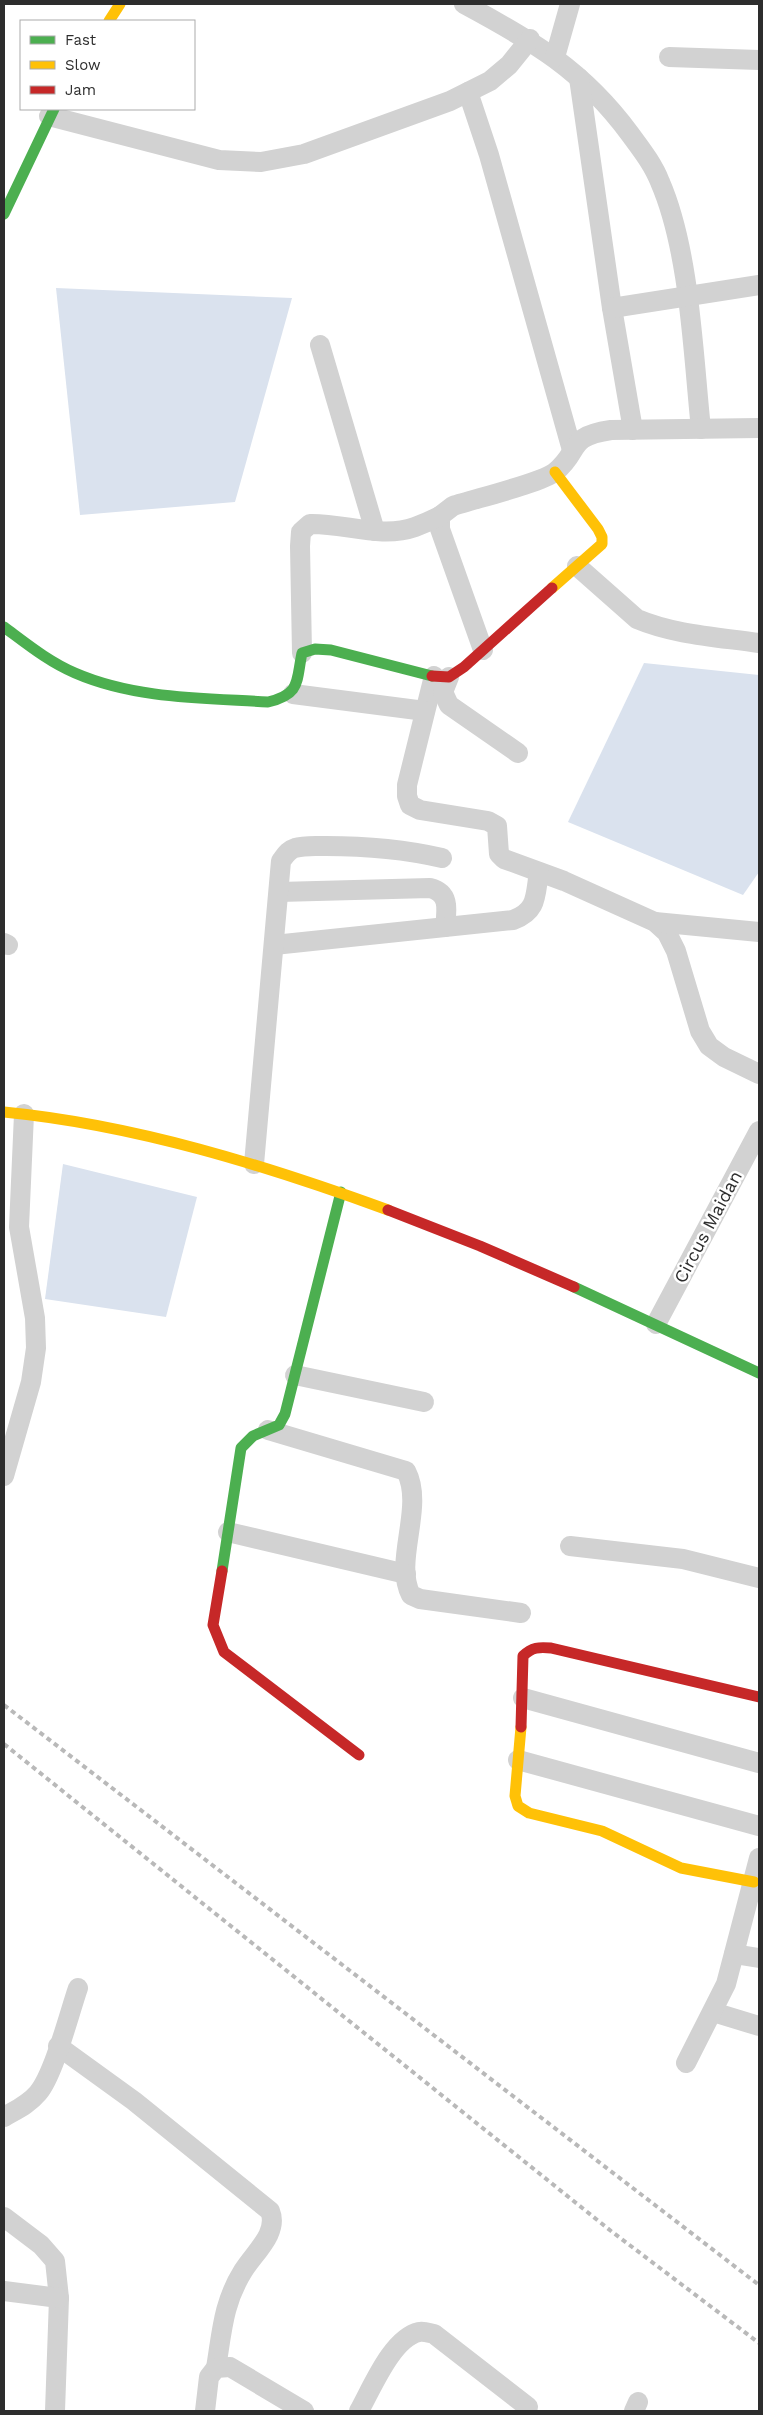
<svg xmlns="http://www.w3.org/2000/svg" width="763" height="2415" font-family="'Work Sans',sans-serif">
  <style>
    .water { fill: #dae2ee }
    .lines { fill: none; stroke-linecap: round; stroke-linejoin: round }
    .street { stroke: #d2d2d2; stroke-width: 20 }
    .fast { stroke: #4caf50; stroke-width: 11 }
    .slow { stroke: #ffc107; stroke-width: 11 }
    .jam { stroke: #c62828; stroke-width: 11 }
    .rail { stroke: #b9b9b9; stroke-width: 4; stroke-dasharray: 5 4; stroke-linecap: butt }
    .labels { text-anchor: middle; stroke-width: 5; stroke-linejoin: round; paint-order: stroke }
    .street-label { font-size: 18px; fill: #2d2d2d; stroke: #fff }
  </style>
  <rect width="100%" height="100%" fill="#fff"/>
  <g class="water">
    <path d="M56,288L292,298L235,502L80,515Z"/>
    <path d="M644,663L759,675V872L743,895L568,822Z"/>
    <path d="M63,1164L197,1197L166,1317L45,1299Z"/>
  </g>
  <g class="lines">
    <g class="street">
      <path d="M464,4C533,41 583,70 630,134C641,149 653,164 660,182C690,251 693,354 701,429"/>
      <path d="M555,57L570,4"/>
      <path d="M669,57L759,60"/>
      <path d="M579,78L612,308L633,430"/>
      <path d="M468,92L489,155L572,450"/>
      <path d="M49,116L219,160L261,162L304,154L450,101L490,81L509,65L530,39"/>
      <path d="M612,308L759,285"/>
      <path d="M320,345L375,531"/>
      <path d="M577,566L637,619C675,635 718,637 759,643"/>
      <path d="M483,650L440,529V516L453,506C474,499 541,483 555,472C582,450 565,437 611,430L759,428"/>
      <path d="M302,653L300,546L301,532L310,524C344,523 381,539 415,527C423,524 432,520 440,516"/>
      <path d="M434,676L407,785V796L410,805L420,810L488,821L497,826L499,854L504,859L564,881L655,922L667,933L676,951L700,1031L709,1046L724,1057L759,1074"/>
      <path d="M449,677L443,692L449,705L518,753"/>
      <path d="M293,694L425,711"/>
      <path d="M279,892L430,888C450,893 447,909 445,927"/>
      <path d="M655,922L759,932"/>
      <path d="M4,943L8,945"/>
      <path d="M274,945L513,920C538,911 535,895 539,872"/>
      <path d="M254,1164L281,861C285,856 288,850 295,848C304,845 316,846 326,846C366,846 403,849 442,858"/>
      <path d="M656,1324L759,1131"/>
      <path d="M295,1375L424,1402"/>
      <path d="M268,1430L406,1471C425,1507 393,1561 411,1595L420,1599L521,1613"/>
      <path d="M4,1476L31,1382L36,1348L35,1318L19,1227L24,1114"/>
      <path d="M228,1532L406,1574"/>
      <path d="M570,1546L683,1559L759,1578"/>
      <path d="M523,1698L759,1763"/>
      <path d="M518,1760L759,1826"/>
      <path d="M734,1954L759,1958"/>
      <path d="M713,2012L759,2026"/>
      <path d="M58,2046L134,2101L270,2211C279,2233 254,2253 243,2271C223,2303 222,2332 216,2368"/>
      <path d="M686,2063L726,1984L759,1858"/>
      <path d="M4,2117C16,2110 29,2104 38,2093C54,2074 69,2014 78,1988"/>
      <path d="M4,2217L41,2245L55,2261L59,2298L55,2411"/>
      <path d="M4,2291L59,2298"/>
      <path d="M205,2411L209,2377L216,2368L230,2367L304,2411"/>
      <path d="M359,2411C372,2388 392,2338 419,2332C424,2331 429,2333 434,2334L528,2407"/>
      <path d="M634,2411L638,2402"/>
    </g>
    <g class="fast">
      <path d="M4,214L54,109"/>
      <path d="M4,627C27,644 49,662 75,673C135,699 203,698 268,702C301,694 296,682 302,653L315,649L331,650L432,676"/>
      <path d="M574,1287L759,1373"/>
      <path d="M222,1571L241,1448L253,1436L279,1425L285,1414L341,1192"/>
    </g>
    <g class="slow">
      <path d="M109,21L120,4"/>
      <path d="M552,588L602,544V537L598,529L555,472"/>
      <path d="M4,1112C136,1125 264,1165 388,1210"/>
      <path d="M521,1727L515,1796L518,1806L529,1813L602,1831L681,1868L754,1882"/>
    </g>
    <g class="jam">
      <path d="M432,676L449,677L464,667L552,588"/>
      <path d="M388,1210L480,1246L574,1287"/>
      <path d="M222,1571L213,1625L224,1652L359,1755"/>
      <path d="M521,1727L523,1656C532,1647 539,1647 551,1648L759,1697"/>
    </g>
    <g class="rail">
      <path d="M4,1705L759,2285"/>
      <path d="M4,1744L611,2231L759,2343"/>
    </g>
  </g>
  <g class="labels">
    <g class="street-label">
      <text transform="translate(708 1227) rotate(-62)" y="6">Circus Maidan</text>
    </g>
  </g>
  <rect width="763" height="2415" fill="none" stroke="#2d2d2d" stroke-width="10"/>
  <rect x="20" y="20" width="175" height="90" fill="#ffffff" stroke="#ababab"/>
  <rect x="30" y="36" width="25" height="8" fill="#4caf50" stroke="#ababab"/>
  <text x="65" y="45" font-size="15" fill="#2d2d2d">Fast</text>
  <rect x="30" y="61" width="25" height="8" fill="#ffc107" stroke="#ababab"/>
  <text x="65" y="70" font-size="15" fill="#2d2d2d">Slow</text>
  <rect x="30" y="86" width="25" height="8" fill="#c62828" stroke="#ababab"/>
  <text x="65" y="95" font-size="15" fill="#2d2d2d">Jam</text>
</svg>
